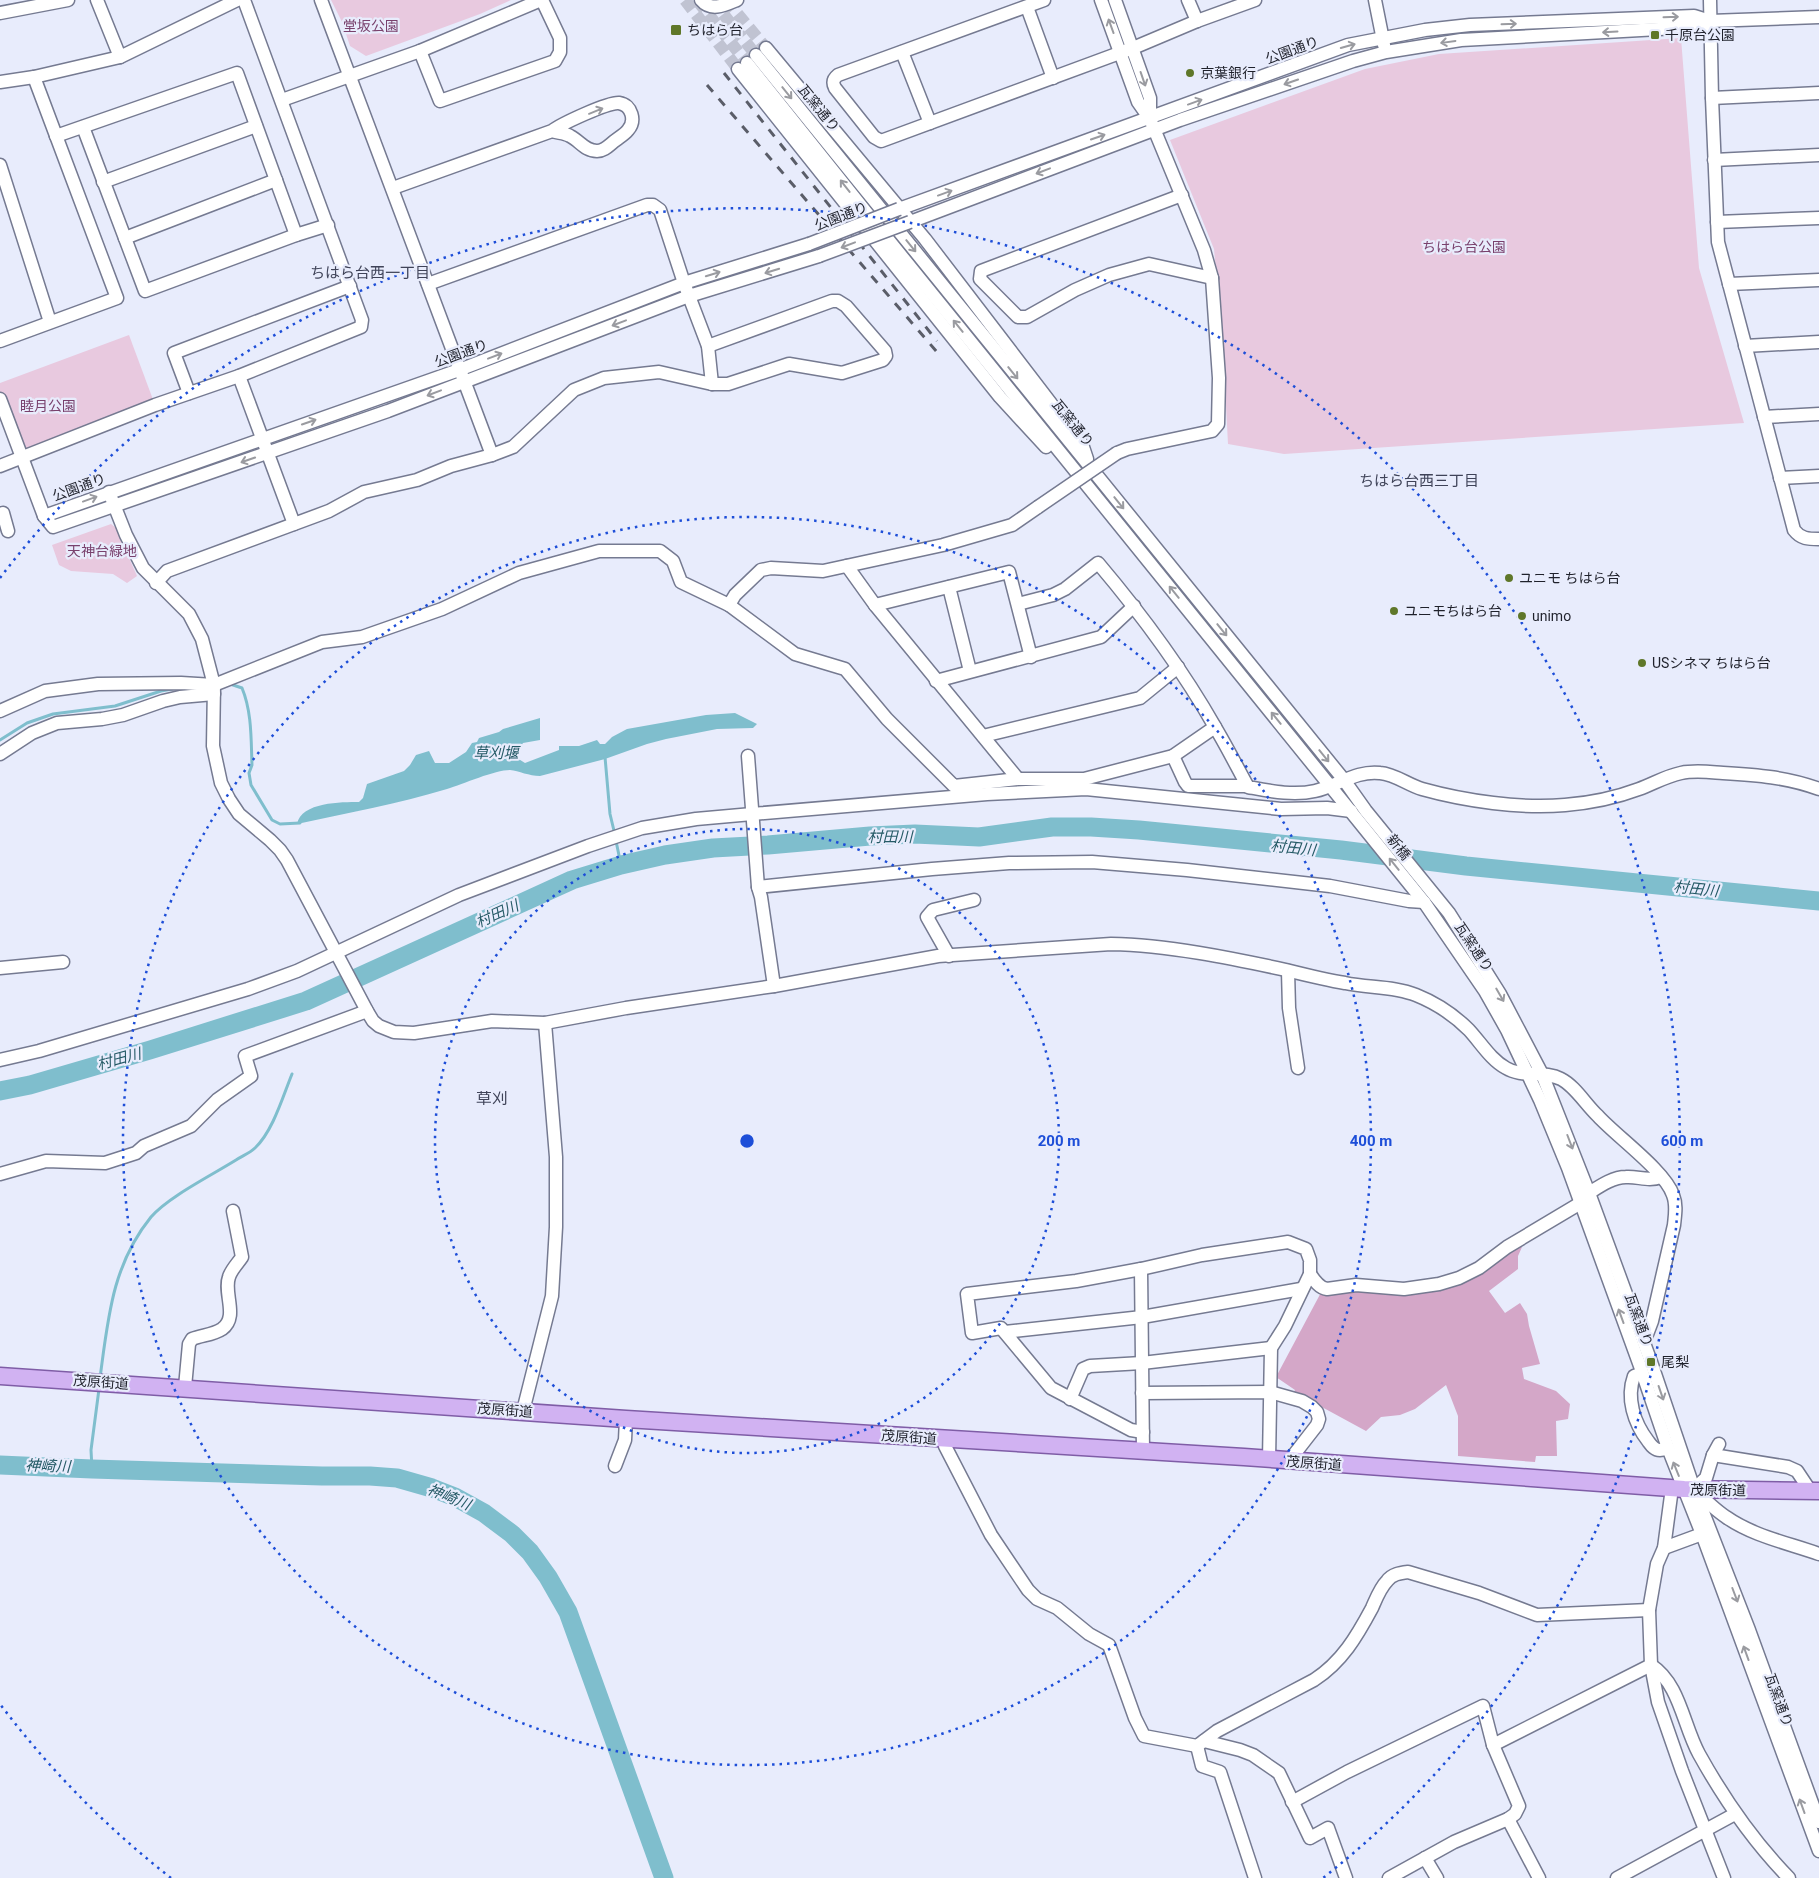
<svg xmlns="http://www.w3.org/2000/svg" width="1819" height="1878" font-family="Roboto,'Noto Sans JP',sans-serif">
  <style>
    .green { fill: #e8c9df }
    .forest { fill: #d4a7c8 }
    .water { fill: #7fbecd }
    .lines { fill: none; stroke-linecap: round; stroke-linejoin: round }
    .stream { stroke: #7fbecd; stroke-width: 3 }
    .river { stroke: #7fbecd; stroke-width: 19 }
    .minor-tunnel { stroke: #c0c3d2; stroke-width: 12; stroke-dasharray: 12 6; stroke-linecap: butt }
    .minor-casing { stroke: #757a91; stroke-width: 15 }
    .major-casing { stroke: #7f5da6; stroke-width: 19 }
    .minor { stroke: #fff; stroke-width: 12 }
    .major { stroke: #d1b2f2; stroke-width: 16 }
    .rail { stroke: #5a5d68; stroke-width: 3; stroke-dasharray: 9 9; stroke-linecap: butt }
    .minor-bridge-casing { stroke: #757a91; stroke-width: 15; stroke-linecap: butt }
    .minor-bridge { stroke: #fff; stroke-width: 12 }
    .oneway { stroke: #9a9ba0 }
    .ring { fill: none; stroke: #1d4ed8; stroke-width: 2.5; stroke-dasharray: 2.5 5 }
    .poi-dot { fill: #5f7729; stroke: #e8ecfc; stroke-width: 2 }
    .labels { text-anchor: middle; stroke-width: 4.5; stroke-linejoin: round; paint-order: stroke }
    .park-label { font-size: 14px; fill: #79416d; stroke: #e8ecfc }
    .poi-label { font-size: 14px; fill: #1f212b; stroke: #e8ecfc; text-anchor: start }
    .street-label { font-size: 14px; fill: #1f212b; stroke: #e8ecfc }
    .neighbourhood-label { font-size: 15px; fill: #3f4358; stroke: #e8ecfc }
    .water-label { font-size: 15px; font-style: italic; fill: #255a66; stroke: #e8ecfc }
    .quarter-label { font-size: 16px; fill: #3f4358; stroke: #e8ecfc }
    .centre { fill: #1d4ed8; stroke: #e8ecfc; stroke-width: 2.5 }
    .ring-label { font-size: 15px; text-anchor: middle; font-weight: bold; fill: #1d4ed8; stroke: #e8ecfc; stroke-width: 4.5; stroke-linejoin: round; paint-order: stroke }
  </style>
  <rect width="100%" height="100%" fill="#e8ecfc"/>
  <g class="green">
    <path d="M331,0H511L480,14L366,56L350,46L342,22Z"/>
    <path d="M1681,38L1699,268L1744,423L1284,454L1228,444L1223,348L1214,249L1170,140L1365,69L1439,54Z"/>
    <path d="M129,335L155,405L22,458L0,399V383Z"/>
    <path d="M111,524L116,528L137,576L127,583L113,574L71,571L59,565L52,545Z"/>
  </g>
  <path class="forest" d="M1517,1234L1522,1247L1518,1256V1269L1489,1291L1505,1313L1520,1303L1527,1314L1529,1326L1540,1364L1522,1368L1524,1379L1556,1391L1570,1404L1568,1419L1556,1421L1557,1456H1536L1535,1462L1458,1456V1416L1446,1385L1415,1409L1400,1415L1381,1417L1366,1431L1320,1406L1292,1395L1295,1390L1276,1377L1325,1285C1367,1285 1425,1290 1462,1270C1482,1260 1497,1244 1517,1234Z"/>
  <path class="water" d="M735,713L757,724L753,728L717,729L666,739L647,744L605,759L540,776C529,776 519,771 510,770C495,770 463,784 447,789C398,804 347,813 297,824C301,802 342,802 359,802L363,798L367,784L404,771L410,765L416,755L429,751L435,763H449L466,752L472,743L477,742L479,738L499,732L503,729L540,718V740L523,743L516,754L517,758L525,763L559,750V746H579L597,740L600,744H605L612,737L627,729L706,715Z"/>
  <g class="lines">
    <g class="stream">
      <path d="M230,684L242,688C252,712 251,740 252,765L249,773L251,785L272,820L280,824L300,823"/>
      <path d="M0,740L27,723L53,714L115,706L161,691L172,689"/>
      <path d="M605,757L610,814L615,835"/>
      <path d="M616,841L621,865"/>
      <path d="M100,1378C108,1319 112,1265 151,1217C168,1197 212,1175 236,1160C242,1156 250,1153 255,1148C273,1131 283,1096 292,1074"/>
      <path d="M92,1469L91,1450L99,1389"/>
    </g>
    <g class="river">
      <path d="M0,1091L30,1085L150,1050L306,1001L572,880L621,865L665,855L713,848L768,845L870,836L915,834L979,837L1052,827H1091L1139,830L1341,850L1466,866L1819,901"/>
      <path d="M0,1465L92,1469L322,1476H370L397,1478L432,1488L455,1497L484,1513L512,1534L530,1552L548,1577L568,1612L664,1878"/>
    </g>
    <g class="minor-tunnel">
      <path d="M685,0L738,69"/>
      <path d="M697,0L747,63"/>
      <path d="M712,0L756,55"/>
      <path d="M726,0L766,48"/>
    </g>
    <g class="minor-casing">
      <g id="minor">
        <path d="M97,0L120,57"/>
        <path d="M321,0L492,455"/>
        <path d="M701,0C711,12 725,5 737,0"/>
        <path d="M1044,0L838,75C833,79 832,82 835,88L874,137L881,141L1133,48L1197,21L1255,0"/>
        <path d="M1101,0L1138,102L1150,119L1204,250L1212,278L1219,378L1218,424L1212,431L1127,449L1117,453"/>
        <path d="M1115,0L1150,98V119"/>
        <path d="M1188,0L1197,21"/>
        <path d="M1375,0L1384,45"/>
        <path d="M1710,0L1712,98L1718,242L1794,530C1801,539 1808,539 1819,539"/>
        <path d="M1027,7L1053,78"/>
        <path d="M0,13L68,0"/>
        <path d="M766,48L925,239L1082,444L1087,459"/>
        <path d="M420,51L440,101L555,61L560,52V38L542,0"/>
        <path d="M902,52L930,123"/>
        <path d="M756,55L1344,780L1366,811L1449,913L1500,994L1542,1074L1589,1193L1651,1362L1694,1489L1749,1630L1819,1822"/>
        <path d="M747,63L874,222L1424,902L1485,991L1507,1030L1540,1100L1568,1168L1640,1366L1668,1448L1702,1534L1819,1851"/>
        <path d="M738,69L1000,397L1046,447"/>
        <path d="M0,82L34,77L120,57L237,0"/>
        <path d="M1712,98L1819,93"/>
        <path d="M282,100L420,51L541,0"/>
        <path d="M83,127L145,291L296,235L328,225"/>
        <path d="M56,136L237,73L296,235"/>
        <path d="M1714,160L1819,155"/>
        <path d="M0,165L50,322"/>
        <path d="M103,182L256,126"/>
        <path d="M393,188L552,131C561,124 608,102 619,103C632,105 636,121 628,130C625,134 620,137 616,140C610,144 605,151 597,151C585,151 580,141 570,136C565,133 558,133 552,131"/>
        <path d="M1182,195L981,271L980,279L1018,317H1027L1075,290L1109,275L1149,264L1212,278"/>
        <path d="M899,209L1348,45L1425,30L1470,25L1694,16L1710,21L1819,17"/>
        <path d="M910,222L1180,120L1353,61L1386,52L1461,40L1695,27L1710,21"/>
        <path d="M1717,222L1819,218"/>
        <path d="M125,238L276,180"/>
        <path d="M428,284L647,205H653L660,210L684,283L708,346L712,384"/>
        <path d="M1729,284L1819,280"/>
        <path d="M0,341L117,298L34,77"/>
        <path d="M1745,346L1819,342"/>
        <path d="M239,376L294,524"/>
        <path d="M189,393L174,353L350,286"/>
        <path d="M0,399L44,516L53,527L388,411L689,296L819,256"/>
        <path d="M1764,417L1819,414"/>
        <path d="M0,466L155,405L239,376L361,327L362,320L244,0"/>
        <path d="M1780,478L1819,476"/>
        <path d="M109,492L126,535L143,568L189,614L202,639L214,685L213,746L221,783L229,799L239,814L270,840L280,850L287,860L367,1011L373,1021L379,1026L394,1032L414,1033L492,1021L545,1023L626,1008L774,986L938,956L1111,944C1167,945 1231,958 1286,970C1306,975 1326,980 1345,983C1369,988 1394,986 1416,995C1436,1003 1454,1015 1469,1030C1481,1043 1491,1060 1506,1068C1522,1078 1544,1070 1561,1079C1575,1086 1586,1105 1598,1116C1616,1136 1665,1171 1673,1195C1677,1205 1675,1215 1674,1225L1652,1321L1644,1342"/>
        <path d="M0,514L3,513L8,531"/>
        <path d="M44,516L459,370L684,283L809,244"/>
        <path d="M847,566L875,605L1018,779"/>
        <path d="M156,583L167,571L329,511L364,492L417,480L451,466L492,455L513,447L574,390L604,378L659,372L712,384H728L789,364L842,373L883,360L886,356L885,351L846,306L838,301H832L708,346"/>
        <path d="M949,587L970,671"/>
        <path d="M1018,604L1053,595L1065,589L1098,563C1142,615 1182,669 1215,727C1227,747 1237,767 1248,787C1270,791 1293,796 1315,791C1337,786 1357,770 1380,773C1395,774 1408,785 1422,789C1465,801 1521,809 1565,805C1590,803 1615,798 1639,789C1653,784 1666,776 1681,773C1695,770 1709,772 1723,773C1756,775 1787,777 1819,789"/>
        <path d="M729,605L735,595L761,570L771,568L823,571L943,545L1012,525L1038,507"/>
        <path d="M875,605L1009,572L1031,657"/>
        <path d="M936,681L1101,637L1134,606"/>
        <path d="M0,711L45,691L98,684L181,683L214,685L322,642L362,637L442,609L519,573L599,551H660L673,561L681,582L729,605L795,654L845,669L887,719L954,786L1018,779H1084L1173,756L1215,727"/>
        <path d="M983,736L1140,698L1178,667"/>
        <path d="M0,754L32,733L57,723L102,719L123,715L163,701L180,697L214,694"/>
        <path d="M748,756L758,887L761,897L774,986"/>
        <path d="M1173,756L1185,782L1188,786H1247"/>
        <path d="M758,887L932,869L1009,863L1092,862L1187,870L1330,886L1409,901L1424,902"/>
        <path d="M949,956L927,917L933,910L974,900"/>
        <path d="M0,968L63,962"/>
        <path d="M1288,971L1289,1008L1298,1068"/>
        <path d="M0,1060L39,1051L248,989L297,971L459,895L588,846L642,828L696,819L752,814L987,794L1086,789L1281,809L1327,808L1351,811"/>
        <path d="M0,1174L46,1161L105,1163L136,1153L144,1146L191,1126L217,1100L251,1076L245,1056L367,1011"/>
        <path d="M1589,1193C1600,1186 1613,1177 1626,1177C1638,1176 1648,1182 1661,1177"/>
        <path d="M1141,1269L1143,1451"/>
        <path d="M1310,1274C1314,1280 1319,1288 1327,1289L1356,1285L1404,1289L1439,1284L1459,1278L1479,1268L1507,1247L1579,1204"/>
        <path d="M1005,1332L1142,1317L1301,1289"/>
        <path d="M1642,1373L1634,1376C1626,1398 1634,1423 1648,1441C1651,1445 1654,1450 1660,1450C1663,1450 1665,1449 1668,1448"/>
        <path d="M185,1387L189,1344L192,1339C202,1335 213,1335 222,1329C239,1317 223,1293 229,1277C231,1270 238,1263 242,1257L233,1211"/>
        <path d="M1142,1393L1270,1392L1302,1401L1312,1407L1317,1412L1319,1419L1317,1425L1289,1461"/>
        <path d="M1070,1399L1083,1369L1090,1366L1142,1363L1271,1348"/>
        <path d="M523,1411L552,1296L556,1227V1157L545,1023"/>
        <path d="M1143,1432L1131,1430L1051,1388L1001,1328L972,1333L967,1294L1076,1281L1141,1269L1202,1255L1288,1242L1306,1249L1310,1260V1274L1285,1326L1271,1348L1269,1460"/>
        <path d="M946,1439L945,1446L991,1535L1028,1590L1037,1599L1057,1608L1089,1634L1109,1645L1135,1718L1144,1736L1197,1746L1217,1731L1314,1680C1342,1662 1357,1636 1372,1608C1376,1599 1380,1588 1387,1581C1392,1574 1400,1573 1408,1572L1479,1593L1537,1615L1649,1610"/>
        <path d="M1719,1444L1713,1455L1706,1478L1694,1489C1704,1499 1714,1509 1726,1517C1753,1536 1788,1543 1819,1554"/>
        <path d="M1713,1455L1788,1467L1797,1471L1811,1492"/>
        <path d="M615,1466L625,1440L626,1419"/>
        <path d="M1672,1488L1664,1548L1657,1564L1649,1610L1651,1665L1658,1702L1682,1771L1724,1878"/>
        <path d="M1664,1548L1702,1534"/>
        <path d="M1204,1741L1240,1750L1253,1755L1279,1773L1310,1838L1328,1828L1346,1878"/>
        <path d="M1493,1745L1651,1665C1680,1684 1683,1725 1699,1754C1724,1799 1753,1841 1789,1878"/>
        <path d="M1197,1746L1202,1766L1220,1772L1255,1878"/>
        <path d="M1292,1802L1347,1772L1483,1706L1493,1745L1519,1806L1515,1814L1508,1819L1454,1842L1389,1878"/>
        <path d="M1508,1819L1539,1878"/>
        <path d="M1425,1858L1437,1878"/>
        <path d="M1617,1878L1735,1814"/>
      </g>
    </g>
    <g class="major-casing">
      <path id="major" d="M0,1376L626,1419L1244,1457L1684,1489L1819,1491"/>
    </g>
    <use href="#minor" class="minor"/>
    <use href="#major" class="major"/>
    <g class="rail">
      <path d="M724,73L937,341"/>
      <path d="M707,85L937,352"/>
    </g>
    <g class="minor-bridge-casing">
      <g id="minor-bridge">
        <path d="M809,244L899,209"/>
        <path d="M819,256L910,222"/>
        <path d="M1038,507L1117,453"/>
      </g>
    </g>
    <use href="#minor-bridge" class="minor-bridge"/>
  </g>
  <defs><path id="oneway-shaft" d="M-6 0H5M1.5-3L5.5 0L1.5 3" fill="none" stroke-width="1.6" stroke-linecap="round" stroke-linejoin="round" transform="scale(1.25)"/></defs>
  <g class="oneway">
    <use href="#oneway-shaft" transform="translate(1671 17) rotate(-2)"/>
    <use href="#oneway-shaft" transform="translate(1509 24) rotate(-2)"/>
    <use href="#oneway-shaft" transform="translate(1111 26) rotate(-110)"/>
    <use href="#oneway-shaft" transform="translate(1610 32) rotate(177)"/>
    <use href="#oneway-shaft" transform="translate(1448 42) rotate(172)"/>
    <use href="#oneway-shaft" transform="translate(1348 46) rotate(-16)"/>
    <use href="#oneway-shaft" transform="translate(1143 79) rotate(71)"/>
    <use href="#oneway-shaft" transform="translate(1291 82) rotate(161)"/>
    <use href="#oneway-shaft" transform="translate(787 93) rotate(51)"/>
    <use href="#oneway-shaft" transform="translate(1195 102) rotate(-20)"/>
    <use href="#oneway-shaft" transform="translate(596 111) rotate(-22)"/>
    <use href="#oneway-shaft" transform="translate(1098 137) rotate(-19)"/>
    <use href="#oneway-shaft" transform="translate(1043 171) rotate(159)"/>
    <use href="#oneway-shaft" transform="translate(845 186) rotate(-128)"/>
    <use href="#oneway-shaft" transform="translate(945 193) rotate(-20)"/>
    <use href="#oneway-shaft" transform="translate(848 245) rotate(159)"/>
    <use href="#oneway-shaft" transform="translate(911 246) rotate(51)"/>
    <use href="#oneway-shaft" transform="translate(772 271) rotate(163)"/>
    <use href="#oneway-shaft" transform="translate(713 274) rotate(-17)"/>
    <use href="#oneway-shaft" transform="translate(619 323) rotate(159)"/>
    <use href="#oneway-shaft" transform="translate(958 326) rotate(-129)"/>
    <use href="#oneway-shaft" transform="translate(495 356) rotate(-21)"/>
    <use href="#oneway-shaft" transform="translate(1013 373) rotate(51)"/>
    <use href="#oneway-shaft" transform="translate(434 393) rotate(159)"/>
    <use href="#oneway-shaft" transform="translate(309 422) rotate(-19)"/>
    <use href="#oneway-shaft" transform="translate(248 460) rotate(161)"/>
    <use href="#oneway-shaft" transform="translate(90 499) rotate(-20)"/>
    <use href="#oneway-shaft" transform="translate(1119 503) rotate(51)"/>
    <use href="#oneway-shaft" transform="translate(1174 592) rotate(-129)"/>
    <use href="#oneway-shaft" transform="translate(1222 630) rotate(51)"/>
    <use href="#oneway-shaft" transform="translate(1276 718) rotate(-129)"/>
    <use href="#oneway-shaft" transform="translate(1324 756) rotate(51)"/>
    <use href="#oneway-shaft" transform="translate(1394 864) rotate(-129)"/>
    <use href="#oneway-shaft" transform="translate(1500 995) rotate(60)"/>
    <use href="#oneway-shaft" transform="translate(1570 1142) rotate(69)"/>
    <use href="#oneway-shaft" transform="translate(1621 1316) rotate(-110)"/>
    <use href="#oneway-shaft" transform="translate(1661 1393) rotate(71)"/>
    <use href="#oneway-shaft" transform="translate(1676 1469) rotate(-112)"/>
    <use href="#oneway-shaft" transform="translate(1735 1595) rotate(69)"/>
    <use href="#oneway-shaft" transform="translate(1746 1653) rotate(-110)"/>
    <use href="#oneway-shaft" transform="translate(1802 1806) rotate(-110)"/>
  </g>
  <g class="ring">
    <circle cx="747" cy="1141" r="312"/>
    <circle cx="747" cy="1141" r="624"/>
    <path d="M171 1878A935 935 0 0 1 0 1704M0 578A935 935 0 1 1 1323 1878"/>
  </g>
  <g class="poi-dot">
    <rect x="670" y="24" width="12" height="12" rx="2.5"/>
    <rect x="1650" y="30" width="10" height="10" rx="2.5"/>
    <circle cx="1190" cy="73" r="5"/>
    <circle cx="1509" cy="578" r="5"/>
    <circle cx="1394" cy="611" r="5"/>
    <circle cx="1522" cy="616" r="5"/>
    <circle cx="1642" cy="663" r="5"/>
    <rect x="1646" y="1357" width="10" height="10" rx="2.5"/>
  </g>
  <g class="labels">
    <g class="park-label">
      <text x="371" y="31">堂坂公園</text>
      <text x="1464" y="252">ちはら台公園</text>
      <text x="48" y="411">睦月公園</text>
      <text x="102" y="556">天神台緑地</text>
    </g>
    <g class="poi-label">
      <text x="687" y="35">ちはら台</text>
      <text x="1665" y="40">千原台公園</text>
      <text x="1200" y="78">京葉銀行</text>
      <text x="1519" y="583">ユニモ ちはら台</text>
      <text x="1404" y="616">ユニモちはら台</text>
      <text x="1532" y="621">unimo</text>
      <text x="1652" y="668">USシネマ ちはら台</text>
      <text x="1661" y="1367">尾梨</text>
    </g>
    <g class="street-label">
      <text transform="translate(1292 50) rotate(-20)" y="5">公園通り</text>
      <text transform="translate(819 108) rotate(51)" y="5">瓦窯通り</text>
      <text transform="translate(841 216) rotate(-21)" y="5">公園通り</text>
      <text transform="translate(461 353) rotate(-20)" y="5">公園通り</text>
      <text transform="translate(1073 423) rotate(51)" y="5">瓦窯通り</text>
      <text transform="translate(79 487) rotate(-20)" y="5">公園通り</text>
      <text transform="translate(1399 847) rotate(51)" y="5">新橋</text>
      <text transform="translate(1474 947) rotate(56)" y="5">瓦窯通り</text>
      <text transform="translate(1639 1320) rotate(70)" y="5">瓦窯通り</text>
      <text transform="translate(101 1382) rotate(4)" y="5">茂原街道</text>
      <text transform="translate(505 1410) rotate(4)" y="5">茂原街道</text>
      <text transform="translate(909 1437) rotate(4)" y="5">茂原街道</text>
      <text transform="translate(1314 1463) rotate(4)" y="5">茂原街道</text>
      <text transform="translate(1718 1490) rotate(1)" y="5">茂原街道</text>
      <text transform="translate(1779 1700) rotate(70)" y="5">瓦窯通り</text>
    </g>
    <g class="neighbourhood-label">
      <text x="370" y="278">ちはら台西一丁目</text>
      <text x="1419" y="486">ちはら台西三丁目</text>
    </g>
    <g class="water-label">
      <text x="496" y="758">草刈堰</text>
      <text x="890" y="842">村田川</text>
      <text transform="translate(1293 848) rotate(6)" y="5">村田川</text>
      <text transform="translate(1696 889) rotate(6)" y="5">村田川</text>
      <text transform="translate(497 914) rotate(-24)" y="5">村田川</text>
      <text transform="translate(119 1059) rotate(-15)" y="5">村田川</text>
      <text transform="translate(48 1466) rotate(2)" y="5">神崎川</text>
      <text transform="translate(449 1497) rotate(22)" y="5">神崎川</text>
    </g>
    <g class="quarter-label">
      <text x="492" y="1104">草刈</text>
    </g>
  </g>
  <circle cx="747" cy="1141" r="8" class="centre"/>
  <g class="ring-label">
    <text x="1059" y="1146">200 m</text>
    <text x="1371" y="1146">400 m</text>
    <text x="1682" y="1146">600 m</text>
  </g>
</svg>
